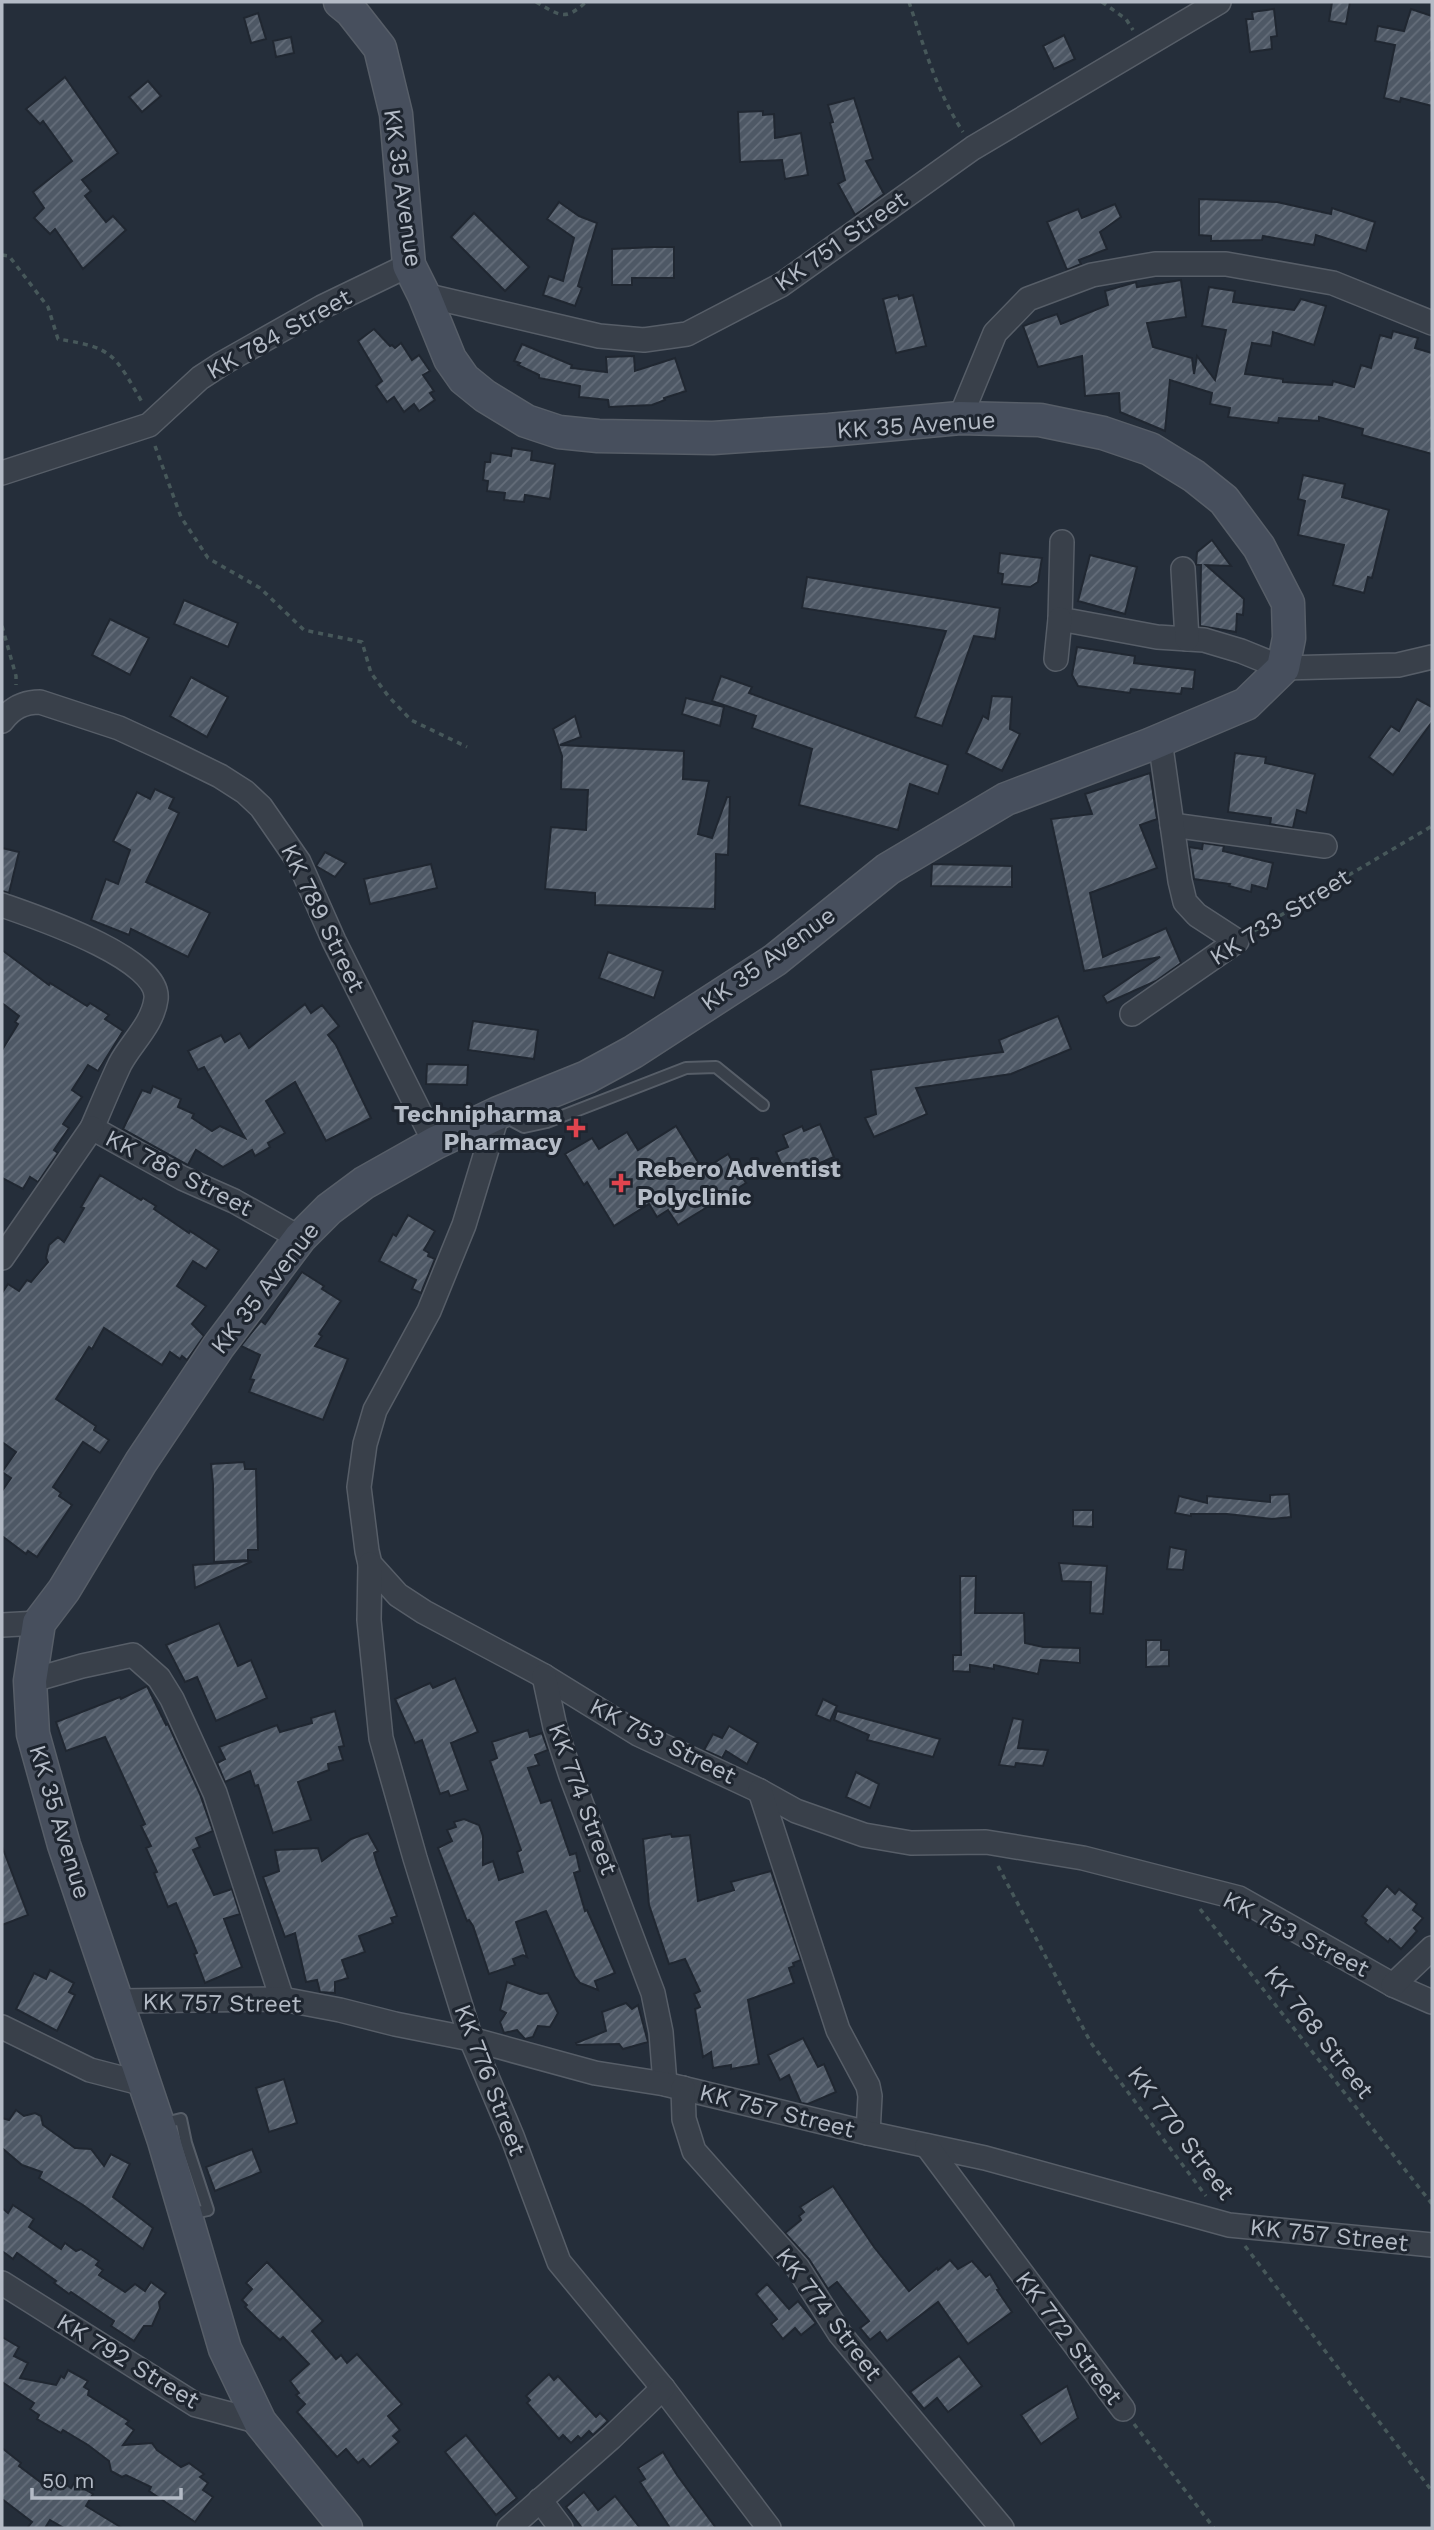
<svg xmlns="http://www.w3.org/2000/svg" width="1434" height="2530" font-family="'Work Sans',sans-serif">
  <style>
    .building { fill: url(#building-hatch); stroke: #202731; stroke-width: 2 }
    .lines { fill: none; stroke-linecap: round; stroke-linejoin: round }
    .lane-casing { stroke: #575e68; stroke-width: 14 }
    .street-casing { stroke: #575e68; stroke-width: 26 }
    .secondary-casing { stroke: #575e68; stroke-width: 35 }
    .path { stroke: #47585a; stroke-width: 3.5; stroke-dasharray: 5 5; stroke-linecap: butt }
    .lane { stroke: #39404a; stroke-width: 10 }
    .street { stroke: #39404a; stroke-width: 23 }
    .secondary { stroke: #474f5d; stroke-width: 32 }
    .health-dot { fill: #e0444e; stroke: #1e252f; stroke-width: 2.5 }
    .labels { text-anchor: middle; stroke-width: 6; stroke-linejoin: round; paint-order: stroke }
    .street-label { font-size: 24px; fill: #b4bbc6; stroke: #1e252f }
    .poi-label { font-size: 24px; font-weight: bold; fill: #b4bbc6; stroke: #1e252f; text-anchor: end }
  </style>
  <defs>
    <pattern id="building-hatch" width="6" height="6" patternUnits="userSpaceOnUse" patternTransform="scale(1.75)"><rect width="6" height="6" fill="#4e5865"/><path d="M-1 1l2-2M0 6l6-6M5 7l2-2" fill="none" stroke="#656e7a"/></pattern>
  </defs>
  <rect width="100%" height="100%" fill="#252e3a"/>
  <g class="building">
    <path d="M1332,2H1350L1346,24L1329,21Z"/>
    <path d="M1274,9L1277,36L1271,37L1272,49L1250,52L1246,19H1253L1252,12Z"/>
    <path d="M1411,9L1432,16V106L1401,98L1400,102L1384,98L1395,45L1375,41L1378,26L1404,31Z"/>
    <path d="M258,13L266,39L251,43L244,18Z"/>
    <path d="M1064,35L1075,59L1054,69L1043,46Z"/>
    <path d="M291,37L294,53L276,57L273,41Z"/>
    <path d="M65,77L118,153L82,180L91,191L85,196L106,222L113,216L126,230L83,269L55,229L50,234L34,218L44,208L33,192L72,161L43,121L40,124L26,109Z"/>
    <path d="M148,81L161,96L142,112L129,97Z"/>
    <path d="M854,98L873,159L866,161L884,194L855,215L838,184L845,180L830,123L833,122L828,105Z"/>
    <path d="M763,111V115L774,114L775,138L801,133L808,175L785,179L782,160L740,162L738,112Z"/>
    <path d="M1199,199L1277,202L1331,214L1332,208L1375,222L1366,251L1316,235L1314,245L1263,236L1262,240L1211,241V236L1199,235Z"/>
    <path d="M559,202L579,216L597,223L578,286L582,288L575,306L543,295L549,276L563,281L574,238L547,219Z"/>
    <path d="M1115,204L1121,217L1100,232L1107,249L1079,260L1081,264L1067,270L1047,222L1078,209L1082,218Z"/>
    <path d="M474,213L529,267L505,291L451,237Z"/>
    <path d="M654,247H674V278H632V285H612V249Z"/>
    <path d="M1181,280L1186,317L1147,323L1153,347L1192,358L1194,374L1197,356L1215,380L1226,330L1202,326L1209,287L1235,291L1233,302L1294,310L1301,299L1326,306L1314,345L1273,332L1271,346L1252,343L1245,374L1283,379V382L1332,385L1333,381L1354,387L1361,365L1371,368L1380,335L1391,338L1393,331L1418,338L1415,348L1432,353V454L1362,435L1363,429L1319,417V421L1279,418L1278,423L1228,417L1230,408L1210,404L1212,393L1170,380L1165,431L1120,412L1119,393L1085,396L1082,356L1038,367L1023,326L1057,314L1061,324L1108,305L1105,291L1136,282L1137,287Z"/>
    <path d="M898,295L899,299L913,295L926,346L896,353L883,299Z"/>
    <path d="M374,329L390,346L392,345L395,348L401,343L412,360L419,355L430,371L423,375L434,391L430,393L435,400L419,411L414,404L404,412L394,397L387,402L376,386L382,381L358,341Z"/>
    <path d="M522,344L572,365L571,368L607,372L606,357L634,356L635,371L675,358L686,391L664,398L665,400L652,405L609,407L608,400L579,397L580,386L539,378V375L518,365L520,363L514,361Z"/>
    <path d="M512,448L532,451L531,460L555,464L550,499L525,495L524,502L504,500L505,493L487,491L488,481L483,480L485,462H490L491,453L511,456Z"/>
    <path d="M1303,475L1345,484L1342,497L1389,510L1372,578L1368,577L1364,593L1333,585L1344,545L1298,535L1305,501L1298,499Z"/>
    <path d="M1212,540L1231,566L1206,565L1244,599L1243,615L1237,614L1236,632L1200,626L1201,565H1196L1197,552Z"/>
    <path d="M1000,553L1042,558L1038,582L1030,587L1002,584L1003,574L998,573Z"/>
    <path d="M1090,555L1137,567L1125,614L1078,601Z"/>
    <path d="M807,577L1000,608L995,639L974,636L942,726L915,717L946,631L802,608Z"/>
    <path d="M184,600L238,623L228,647L174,624Z"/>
    <path d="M110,619L149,638L130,675L92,655Z"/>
    <path d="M1077,647L1135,656L1134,663L1195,670L1193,689L1182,688L1181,694L1131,689L1130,693L1078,686L1072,675Z"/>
    <path d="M721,676L752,687L749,693L948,765L938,794L910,784L898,830L799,805L812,749L752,728L756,716L712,701Z"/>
    <path d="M191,677L228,697L207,737L170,716Z"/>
    <path d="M992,696L1012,697L1010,729L1020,734L1002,771L966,753L983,716L988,719Z"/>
    <path d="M686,698L724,707L720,726L682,714Z"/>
    <path d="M1417,699L1432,707V722L1393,775L1369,757L1391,726L1399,731Z"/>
    <path d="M575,716L581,737L560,745L684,751L683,779L709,781L698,834L712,838L727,797H730L728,855L716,854L715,909L595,905V893L545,889L551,827L586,830L588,790L561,789L562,756L553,729Z"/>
    <path d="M1235,753L1266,757L1265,763L1315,774L1306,813L1297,810L1293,828L1270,824L1271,818L1228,812Z"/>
    <path d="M1150,773L1157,819L1140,825L1157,868L1090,893L1103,957L1166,928L1181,963L1156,981L1107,1003L1103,996L1160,957L1084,971L1051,819L1092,814L1085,794Z"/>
    <path d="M155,789L174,798L169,808L179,813L146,882L210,913L188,957L131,929L129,935L91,920L106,879L118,884L130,850L113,841L137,792L150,799Z"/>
    <path d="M1203,843L1224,846L1223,851L1273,863L1267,889L1252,885L1251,892L1229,886L1230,884L1194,879L1189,847L1202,849Z"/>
    <path d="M2,848L19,852L9,893L2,891Z"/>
    <path d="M325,852L346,863L335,877L316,866Z"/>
    <path d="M431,864L437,888L370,904L364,879Z"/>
    <path d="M932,864L1012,866V887L931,886Z"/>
    <path d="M2,950L49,985L50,983L87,1006L90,1003L109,1015L105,1019L123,1031L98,1071L88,1065L72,1090L82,1097L63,1124L69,1128L54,1150L58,1153L38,1182L30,1177L23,1189L2,1178V1050L18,1024L15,1022L19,1016L2,1003Z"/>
    <path d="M608,952L663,971L654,998L599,978Z"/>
    <path d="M305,1004L311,1013L322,1005L339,1026L328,1035L336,1045L371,1118L326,1141L295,1082L266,1101L285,1133L268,1143L270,1147L255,1156L252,1150L223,1167L196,1150L188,1165L123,1129L142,1090L150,1093L153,1086L181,1099L178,1107L194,1114L192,1118L212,1131L220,1126L245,1138L204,1067L198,1070L188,1051L221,1035L225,1042L240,1033L249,1048Z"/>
    <path d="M1058,1016L1071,1049L1011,1074L916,1088L927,1114L874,1137L865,1118L876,1114L871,1070L1003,1052L999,1040Z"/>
    <path d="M473,1021L538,1030L534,1059L468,1050Z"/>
    <path d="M427,1064L468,1065L467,1085L426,1084Z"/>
    <path d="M820,1124L834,1157L787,1177L776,1152L788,1147L783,1135L802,1126L804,1131Z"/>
    <path d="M676,1126L703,1170L728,1154L746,1183L678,1225L668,1210L657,1217L649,1204L614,1226L587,1182L584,1185L565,1154L592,1138L599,1149L627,1132L638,1150Z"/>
    <path d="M100,1175L141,1200L143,1198L156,1206L154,1209L189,1233L190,1231L219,1250L206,1269L193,1261L177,1286L206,1306L192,1324L204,1336L187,1360L182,1356L180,1359L170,1352L162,1365L104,1328L92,1349L89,1347L56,1399L96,1426L94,1430L109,1440L100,1453L83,1442L53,1487L61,1493L59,1496L72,1505L37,1557L28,1551L26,1554L2,1536V1491L11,1478L2,1472L16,1452L2,1442V1293L8,1284L19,1291L27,1280L31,1282L48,1262L46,1258L49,1245L58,1237L64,1242L84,1208L81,1207Z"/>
    <path d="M408,1215L435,1231L424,1250L429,1253L428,1256L435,1259L421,1293L412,1289L416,1280L379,1261L393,1234L396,1236Z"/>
    <path d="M302,1272L324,1286L322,1289L341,1301L319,1334L322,1336L315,1346L348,1359L323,1420L249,1392L254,1380L250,1379L260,1355L241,1346L261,1321L265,1324Z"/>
    <path d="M244,1462L245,1469H256L258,1550H248V1560L214,1562L213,1484L211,1464Z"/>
    <path d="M1289,1494L1291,1517L1272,1519L1227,1514H1191V1516L1175,1513L1179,1496L1207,1503V1496L1270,1502V1495Z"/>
    <path d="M1073,1510H1093V1527L1073,1526Z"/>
    <path d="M1170,1547L1186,1550L1183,1570L1167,1569Z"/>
    <path d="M250,1561L251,1562L195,1588L193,1565Z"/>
    <path d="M1059,1563L1107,1566L1103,1614L1090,1613L1091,1582L1062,1581Z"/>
    <path d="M960,1576H976L975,1613H1024L1025,1643L1043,1647L1080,1648V1663L1041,1660L1038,1674L994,1665V1669L970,1665V1672L953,1671V1655H961Z"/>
    <path d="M219,1623L238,1666L251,1660L267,1698L216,1721L197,1677L185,1682L166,1645Z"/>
    <path d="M1146,1640H1161V1650H1169V1666L1146,1667Z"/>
    <path d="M455,1678L478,1732L451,1743L468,1790L450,1796L448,1791L440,1794L422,1740L415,1743L395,1699L430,1683L433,1688Z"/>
    <path d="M147,1686L166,1725L168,1724L200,1794L213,1831L196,1838L200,1847L193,1850L214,1895L232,1889L240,1914L224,1919L242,1967L205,1983L194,1954L197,1953L176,1903L168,1907L154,1873L157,1872L146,1848L151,1846L141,1826L145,1824L105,1737L66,1751L56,1722L120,1697L121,1699Z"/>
    <path d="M823,1699L837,1706L830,1721L816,1715Z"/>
    <path d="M335,1711L344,1746L339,1747L343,1760L328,1764L329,1770L298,1782L311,1820L273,1833L258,1785L255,1786L250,1771L225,1782L217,1763L225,1759L219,1747L277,1725L280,1732L312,1723L311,1718Z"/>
    <path d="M837,1711L940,1739L933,1757L867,1740L869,1735L834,1720Z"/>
    <path d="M1013,1718L1023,1720L1018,1748L1048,1750L1043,1766L1016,1763L1015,1767L999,1765Z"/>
    <path d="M729,1726L758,1743L747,1764L726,1751L722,1758L704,1750L713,1734L722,1738Z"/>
    <path d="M528,1730L530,1737L542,1733L548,1750L535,1755L539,1765L528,1768L541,1803L551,1800L570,1855L576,1853L580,1871L574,1873L585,1911L587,1910L615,1973L595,1981L598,1990L580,1983L575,1977L546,1911L516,1922L527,1957L523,1955L513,1959L515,1965L489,1974L473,1926L469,1920L467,1921L438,1848L452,1841L447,1830L456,1827L454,1822L464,1819L479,1825L483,1836V1865L493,1861L499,1880L523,1872L517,1852L521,1850L490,1761L497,1758L492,1742Z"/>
    <path d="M856,1772L879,1784L870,1808L846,1797Z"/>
    <path d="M368,1833L378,1851L374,1853L377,1864L397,1916L391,1918L393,1923L359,1936L365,1952L342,1960L348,1978L335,1982V1993L320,1992L317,1980L306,1982L295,1933L285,1937L263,1877L279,1871L275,1850L318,1848L322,1861L351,1839Z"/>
    <path d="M671,1834L672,1837L690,1835L698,1901L734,1890L731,1882L771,1871L801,1960L793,1963L794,1966L789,1968L794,1983L748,2000L759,2064L731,2069V2065L713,2068L711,2052L703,2057L695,2009L700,2007L694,1994L700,1991L685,1959L669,1964L649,1905L643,1839Z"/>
    <path d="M3,1849L28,1915L2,1925V1850Z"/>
    <path d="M1387,1886L1395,1894L1399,1889L1417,1904L1413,1910L1423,1918L1414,1928L1417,1931L1401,1949L1390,1939L1388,1942L1365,1923L1367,1920L1362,1916Z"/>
    <path d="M50,1970L74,1983L69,1992L75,1995L57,2031L16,2009L34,1973L46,1979Z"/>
    <path d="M507,1982L540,1994L548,1993L558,2013L550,2027L538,2026L533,2037L525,2039L517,2030L504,2033L500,2022L506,2013L500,2010Z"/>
    <path d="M626,2003L632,2009L638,2005L648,2042L623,2049L619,2044L577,2045L576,2043L606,2031L602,2012Z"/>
    <path d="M803,2038L818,2067L824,2064L836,2092L808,2104L801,2103L789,2075L780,2080L768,2055Z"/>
    <path d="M284,2079L297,2123L269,2132L256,2088Z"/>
    <path d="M16,2110L24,2116L35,2113L41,2116L43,2125L75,2148L91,2149L104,2166L111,2154L130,2164L113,2197L153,2228L143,2249L83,2205L39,2178L42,2172L22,2165L2,2148V2118L9,2120Z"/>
    <path d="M252,2149L261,2172L215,2191L206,2167Z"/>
    <path d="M833,2186L874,2247L909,2291L937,2268L938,2270L950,2260L958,2269L972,2261L986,2277L990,2274L999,2289L997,2290L1012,2312L968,2344L938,2302L887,2341L880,2332L870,2340L860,2328L869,2321L837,2282L828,2289L809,2259L785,2233L801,2220L799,2216L804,2212L800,2207Z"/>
    <path d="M13,2205L34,2219L29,2227L61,2249L65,2243L76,2251L81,2249L99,2261L96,2265L103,2270L99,2275L125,2292L135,2284L145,2291L151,2282L166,2293L159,2302L160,2308L152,2326H144L134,2341L111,2326L114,2321L71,2292L69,2294L54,2283L56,2281L17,2253L13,2259L2,2251V2208L8,2213Z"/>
    <path d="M267,2262L323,2321L312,2331L336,2359L341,2355L347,2363L357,2354L402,2404L388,2416L400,2430L393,2436L399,2442L370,2467L363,2459L358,2463L346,2449L337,2457L297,2412L305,2404L296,2395L299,2393L290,2381L309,2364L283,2337L280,2340L257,2319L245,2307L247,2305L242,2300L252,2289L246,2283Z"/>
    <path d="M767,2284L789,2309L798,2301L816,2323L801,2335L795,2328L783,2339L771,2324L777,2319L756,2294Z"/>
    <path d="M2,2337L19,2347L14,2356L28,2363L20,2378L56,2385L61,2376L64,2378L68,2370L88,2381L84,2387L89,2390L88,2395L129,2421L126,2424L134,2430L123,2445L152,2443L157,2450L181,2467L189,2463L204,2474L200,2477L208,2483L203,2490L213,2497L195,2522L149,2491L151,2487L126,2475L122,2477L111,2471L109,2461L88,2445L63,2430L61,2433L37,2419L39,2415L30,2409L34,2403L2,2382Z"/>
    <path d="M959,2356L982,2386L948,2412L937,2398L924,2409L910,2392Z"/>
    <path d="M549,2374L554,2380L558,2376L596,2417L600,2413L608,2421L593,2435L589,2431L581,2439L578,2436L571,2443L563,2435L559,2439L527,2403L530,2400L526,2396Z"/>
    <path d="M1067,2386L1078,2418L1041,2444L1021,2415Z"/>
    <path d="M466,2435L517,2498L496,2515L445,2452Z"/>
    <path d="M2,2448L21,2463L19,2466L51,2490L58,2479L71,2488L74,2483L93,2494L86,2506L122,2528H64L50,2520L45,2528H27L32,2522L2,2499Z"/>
    <path d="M663,2452L677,2475L716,2528H670L640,2482L645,2479L638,2468Z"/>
    <path d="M584,2492L598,2510L615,2496L640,2528H582L566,2507Z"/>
  </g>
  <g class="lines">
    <g class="lane-casing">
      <g id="lane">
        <path d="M505,1117L524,1127L547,1122L686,1068L716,1067L763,1105"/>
        <path d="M161,2124L181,2119L186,2143L208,2210L189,2214"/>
      </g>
    </g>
    <g class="street-casing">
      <g id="street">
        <path d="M424,295L599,336L644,340L687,334L781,285L973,148L1219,2"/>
        <path d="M960,418L995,333L1028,299L1092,275L1155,264H1226L1333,283L1432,323"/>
        <path d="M2,473L149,425L200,378L223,363L322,307L409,265"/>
        <path d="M1062,542L1060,619L1157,637L1204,640L1241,651L1283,668L1398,665L1432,657"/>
        <path d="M1183,569L1187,639"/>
        <path d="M1056,659L1060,619"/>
        <path d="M2,721C12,708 23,702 40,702L119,728L171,752L220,776L245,792L261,807L299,862L334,941L435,1143"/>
        <path d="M1172,825L1325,846"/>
        <path d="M2,905C33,916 161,958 156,999C153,1024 131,1043 120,1064C110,1085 101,1107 92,1128L182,1178L234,1201L300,1238"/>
        <path d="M1132,1014L1237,941L1197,915L1185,902L1180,881L1160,740"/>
        <path d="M498,1113L464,1225L429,1311L375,1410L365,1444L359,1487L367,1551L370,1564L398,1595L424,1612L544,1676L638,1734L760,1791L796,1811L864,1835L911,1843L986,1842L1083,1858L1239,1898L1393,1985L1432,2002"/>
        <path d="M2,1258L92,1128"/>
        <path d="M370,1564L369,1620L381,1738L415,1858L471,2039L512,2136L559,2262L663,2388L769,2528"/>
        <path d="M2,1625L39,1623"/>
        <path d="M544,1676L555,1727L571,1776L653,1993L661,2032L665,2084"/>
        <path d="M30,1681L82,1666L133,1655L159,1678L172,1699L215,1793L282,1999"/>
        <path d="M760,1791L838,2030L868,2086L870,2096L868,2133"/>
        <path d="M1393,1985L1432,1948"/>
        <path d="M119,2001L282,1999L340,2010L395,2024L471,2039L595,2073L665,2084L868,2133L985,2158L1229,2225L1432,2245"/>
        <path d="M2,2027L90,2070L144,2084"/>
        <path d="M683,2088L684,2119L694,2151L798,2268L840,2334L1002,2528"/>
        <path d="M927,2146L1123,2409"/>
        <path d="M2,2283L196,2405L260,2422"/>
        <path d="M540,2500L561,2528"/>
        <path d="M509,2528L611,2438L663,2388"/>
      </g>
    </g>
    <g class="secondary-casing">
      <path id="secondary" d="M340,2L351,11L380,48L396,114L409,265L424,295L450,359L464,379L485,396L526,421L559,432L598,436L713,438L829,430L960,418L1040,420L1103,433L1150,449L1194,476L1224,500L1259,547L1288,603L1289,638L1283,668L1246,704L1149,745L1006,799L888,869L775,960L633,1052L587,1077L498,1113L435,1143L364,1183L329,1209L300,1238L218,1347L141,1462L64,1590L39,1623L30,1681L33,1734L64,1845L164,2141L225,2349L260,2422L346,2528"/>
    </g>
    <g class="path">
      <path d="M536,2C560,15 564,22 586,2"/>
      <path d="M909,2C924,47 937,92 963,132"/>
      <path d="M1102,2L1126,19L1133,30"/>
      <path d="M2,255L9,256L48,307L58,339C114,348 114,354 142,402"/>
      <path d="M155,446L181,517L208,558L260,588L304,630L362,642L371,673L389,697L411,720L467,747"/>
      <path d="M2,626L16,676V685"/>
      <path d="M1254,931L1432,826"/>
      <path d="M998,1866L1091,2043L1206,2196"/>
      <path d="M1200,1909L1432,2204"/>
      <path d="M1245,2246L1432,2491"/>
      <path d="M1134,2424L1214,2528"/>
    </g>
    <use href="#lane" class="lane"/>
    <use href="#street" class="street"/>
    <use href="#secondary" class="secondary"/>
  </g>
  <g class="health-dot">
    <path d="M572.5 1117.5h7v7h7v7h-7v7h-7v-7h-7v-7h7z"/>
    <path d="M617.5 1172.5h7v7h7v7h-7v7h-7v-7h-7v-7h7z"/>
  </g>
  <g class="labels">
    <g class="street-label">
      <text transform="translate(403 188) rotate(82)" y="8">KK 35 Avenue</text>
      <text transform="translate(841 241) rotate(-35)" y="8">KK 751 Street</text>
      <text transform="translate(279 334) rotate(-29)" y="8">KK 784 Street</text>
      <text transform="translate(916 425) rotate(-4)" y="8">KK 35 Avenue</text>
      <text transform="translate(1280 917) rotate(-32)" y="8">KK 733 Street</text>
      <text transform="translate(323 918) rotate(64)" y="8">KK 789 Street</text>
      <text transform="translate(768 959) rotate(-36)" y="8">KK 35 Avenue</text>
      <text transform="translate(179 1173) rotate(27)" y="8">KK 786 Street</text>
      <text transform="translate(265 1288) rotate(-52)" y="8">KK 35 Avenue</text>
      <text transform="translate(663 1741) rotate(27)" y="8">KK 753 Street</text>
      <text transform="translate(583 1799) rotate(70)" y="8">KK 774 Street</text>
      <text transform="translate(60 1822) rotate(73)" y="8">KK 35 Avenue</text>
      <text transform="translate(1296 1934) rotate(27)" y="8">KK 753 Street</text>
      <text transform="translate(222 2003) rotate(1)" y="8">KK 757 Street</text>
      <text transform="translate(1319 2032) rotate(52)" y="8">KK 768 Street</text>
      <text transform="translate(490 2080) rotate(69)" y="8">KK 776 Street</text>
      <text transform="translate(777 2111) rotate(14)" y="8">KK 757 Street</text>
      <text transform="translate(1181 2133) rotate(53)" y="8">KK 770 Street</text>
      <text transform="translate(1329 2235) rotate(6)" y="8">KK 757 Street</text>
      <text transform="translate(829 2314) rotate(53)" y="8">KK 774 Street</text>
      <text transform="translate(1069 2338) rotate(53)" y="8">KK 772 Street</text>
      <text transform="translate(128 2361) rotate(31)" y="8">KK 792 Street</text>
    </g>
    <g class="poi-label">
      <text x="562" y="1122">Technipharma<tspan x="562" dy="28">Pharmacy</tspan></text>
      <text x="637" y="1177" text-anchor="start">Rebero Adventist<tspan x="637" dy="28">Polyclinic</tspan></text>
    </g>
  </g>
  <rect width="1434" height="2530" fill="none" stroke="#b4bbc6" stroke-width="7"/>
  <path d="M32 2488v10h149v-10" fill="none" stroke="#b4bbc6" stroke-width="3.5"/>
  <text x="42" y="2488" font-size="21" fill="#b4bbc6" stroke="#1e252f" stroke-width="5" paint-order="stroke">50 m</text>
</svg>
